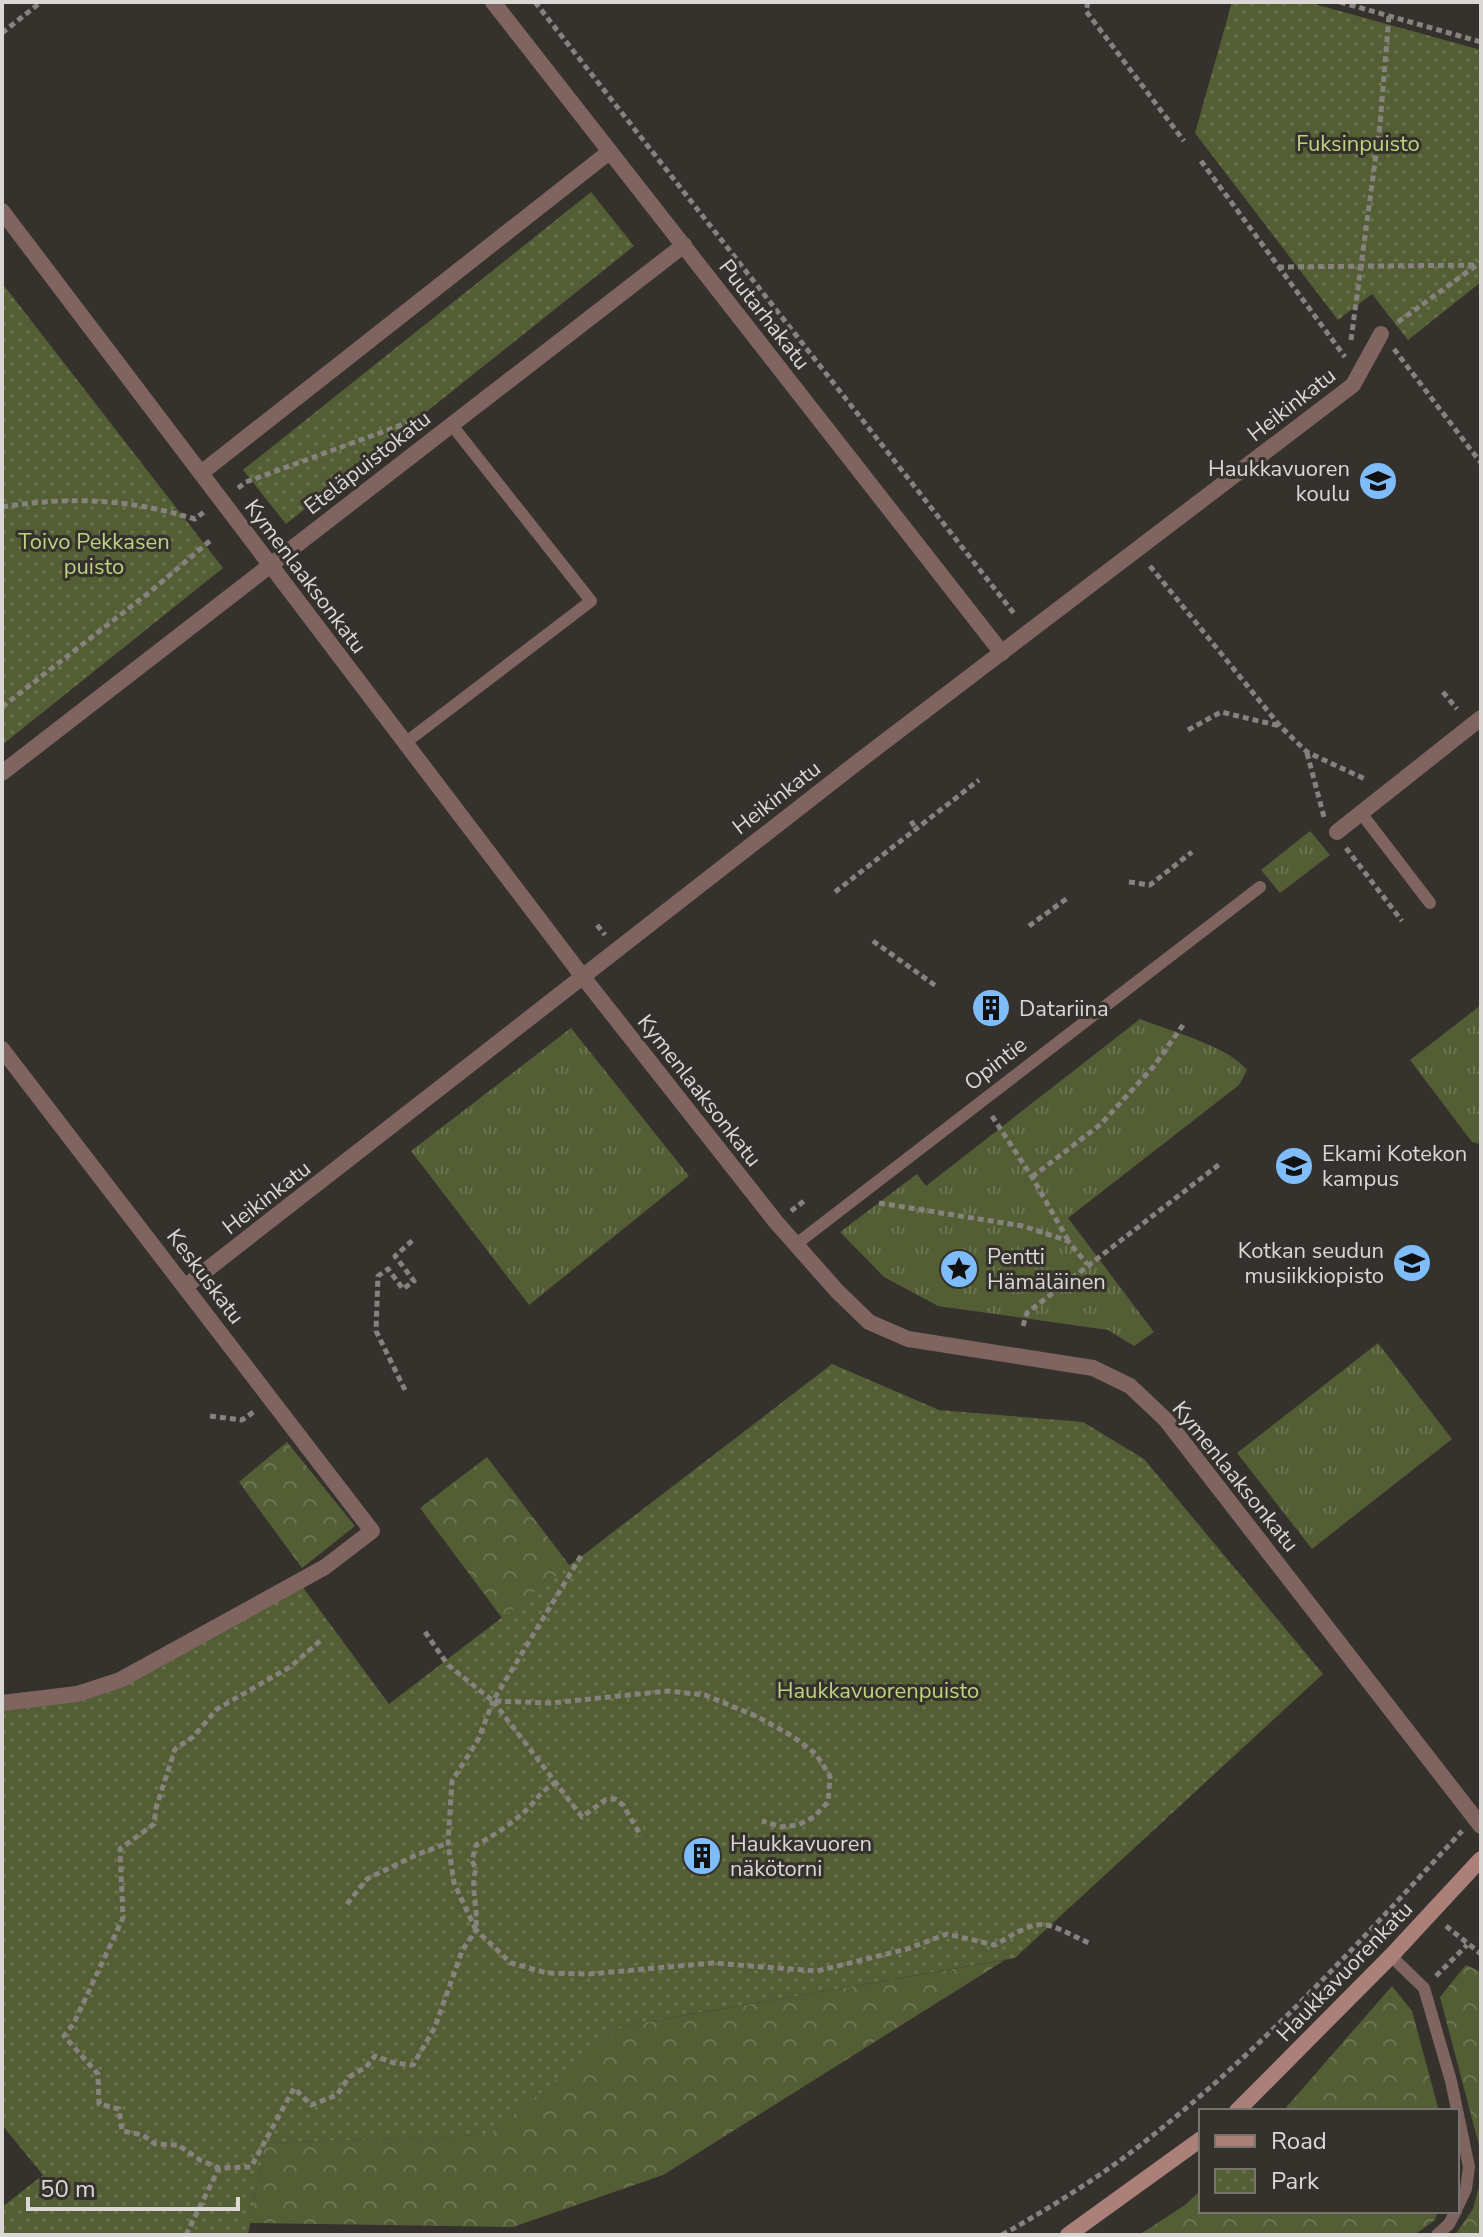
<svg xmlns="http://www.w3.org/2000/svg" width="1483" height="2237" font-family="'Nunito Sans',sans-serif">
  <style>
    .grass { fill: url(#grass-tufts) }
    .forest { fill: url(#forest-crowns) }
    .park { fill: url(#park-dots) }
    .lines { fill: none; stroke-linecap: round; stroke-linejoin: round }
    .path { stroke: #86837f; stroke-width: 5; stroke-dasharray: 6 4; stroke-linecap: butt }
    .lane { stroke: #7f6460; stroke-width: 12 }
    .street { stroke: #7f6460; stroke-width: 16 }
    .secondary { stroke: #aa8079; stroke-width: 16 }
    .labels { text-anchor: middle; stroke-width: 6; stroke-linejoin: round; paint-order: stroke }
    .park-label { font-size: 22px; fill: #bed27f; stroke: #35312d }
    .street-label { font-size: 22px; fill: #dad8d5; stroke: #35312d }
    .poi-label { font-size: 22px; fill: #dad8d5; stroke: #35312d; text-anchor: start }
  </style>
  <defs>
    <pattern id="grass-tufts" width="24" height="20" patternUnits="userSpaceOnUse" patternTransform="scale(2)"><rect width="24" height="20" fill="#545e35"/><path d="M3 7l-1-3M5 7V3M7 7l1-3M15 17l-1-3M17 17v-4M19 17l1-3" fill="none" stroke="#6c7451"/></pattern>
    <pattern id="forest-crowns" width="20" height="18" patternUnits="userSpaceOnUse" patternTransform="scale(2)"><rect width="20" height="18" fill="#545e35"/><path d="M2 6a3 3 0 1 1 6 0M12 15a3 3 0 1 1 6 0" fill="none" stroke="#6c7451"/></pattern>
    <pattern id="park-dots" width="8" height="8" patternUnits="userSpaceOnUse" patternTransform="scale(2)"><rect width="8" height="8" fill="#545e35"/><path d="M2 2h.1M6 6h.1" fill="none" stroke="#6c7451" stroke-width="1.8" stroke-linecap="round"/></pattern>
  </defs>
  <rect width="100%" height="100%" fill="#35312d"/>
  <g class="grass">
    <path d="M1310,831L1330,855L1280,893L1261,870Z"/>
    <path d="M1481,1005V1144L1472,1142L1410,1060Z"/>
    <path d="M1140,1019C1170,1031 1228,1046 1247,1070L1239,1085L1068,1218L1154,1332L1134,1346L1108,1330L938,1306L884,1277L840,1232L917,1174L926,1186Z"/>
    <path d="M571,1028L689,1176L529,1305L411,1151Z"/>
    <path d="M1378,1343L1452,1439L1312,1549L1237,1453Z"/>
  </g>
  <g class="forest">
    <path d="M287,1442L355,1526L302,1568L239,1482Z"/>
    <path d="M487,1457L570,1566L502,1618L420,1508Z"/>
    <path d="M1005,1960L663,2175L513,2227L250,2223L265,2143L481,2135L623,2026Z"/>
    <path d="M1466,1965L1481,1972V2153L1440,1997Z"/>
    <path d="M1392,1986L1412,2011L1439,2111H1283Z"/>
    <path d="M1481,2179V2235H1455L1473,2209Z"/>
    <path d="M1201,2190V2211H1438L1435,2220L1414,2235H1139L1185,2205Z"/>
  </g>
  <g class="park">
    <path d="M1232,2H1307L1481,50V282L1408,340L1372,294L1338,320L1195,133Z"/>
    <path d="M591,192L634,246L286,524L243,470Z"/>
    <path d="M2,283L223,568L2,745Z"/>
    <path d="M832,1364L939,1410L1083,1422L1144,1459L1323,1674L1015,1958L623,2026L488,2135L265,2143L248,2235H2V2207L43,2175L2,2125V1701L120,1680L299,1582L389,1704Z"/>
  </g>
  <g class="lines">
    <g class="path">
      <path d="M535,2L1016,616"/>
      <path d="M1088,2L1086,11L1184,141"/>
      <path d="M1340,2L1481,42"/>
      <path d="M2,33L41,2"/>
      <path d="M1201,161L1345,357"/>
      <path d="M1278,267L1477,265"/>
      <path d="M1398,322L1481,262"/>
      <path d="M1351,340L1380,125L1389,15"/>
      <path d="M1394,349L1481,463"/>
      <path d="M238,488L246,482L426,416"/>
      <path d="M2,507C71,496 129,499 195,519L204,512"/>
      <path d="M1150,566L1280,726L1307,752L1367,780"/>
      <path d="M1443,692L1457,709"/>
      <path d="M2,707L151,591L211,540"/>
      <path d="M1188,730L1221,712L1280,726"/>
      <path d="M1307,753L1324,817"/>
      <path d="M911,821L916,829"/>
      <path d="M1346,848L1402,921"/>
      <path d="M1129,882L1150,885L1192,852"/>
      <path d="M835,892L979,780"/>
      <path d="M597,925L605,935"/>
      <path d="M1029,926L1069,897"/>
      <path d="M873,941L936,986"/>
      <path d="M992,1116L1032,1177L1068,1240"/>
      <path d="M1032,1177L1101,1124L1154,1066L1183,1025"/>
      <path d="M879,1203L1023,1226L1068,1241L1087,1264"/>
      <path d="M791,1211L804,1201"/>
      <path d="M1023,1326L1027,1313L1221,1163"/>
      <path d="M405,1390L376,1331L378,1276L388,1269L403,1289L414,1281L395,1256L415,1238"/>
      <path d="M210,1416L242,1420L255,1411"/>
      <path d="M581,1556L493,1701L582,1817L605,1800L615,1799L623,1805L641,1836"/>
      <path d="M425,1632L448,1665L493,1701L551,1703L668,1691L705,1695L758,1717L792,1736L816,1754L830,1776L828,1802L814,1817L798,1825L782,1827L762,1821"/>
      <path d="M320,1641L290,1667L217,1709L193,1737L175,1749L156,1808L154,1824L120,1849L123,1918L74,2023L64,2036L98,2074L99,2104L119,2109L122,2131L143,2135L155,2144L178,2145L200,2160L219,2168L251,2167L294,2088L311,2105L337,2095L349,2077L366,2067L375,2056L394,2063L413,2065L435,2027L462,1951L476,1930L511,1963L547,1973L589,1974L713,1963L817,1971L907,1949L947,1934L995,1945C1045,1915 1041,1921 1091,1944"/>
      <path d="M347,1904L367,1879L416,1855L448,1843"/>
      <path d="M476,1926C478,1906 470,1889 476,1869L472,1861L476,1845C493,1836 508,1826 523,1813C536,1802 538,1793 555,1783"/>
      <path d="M1446,1926L1481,1954"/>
      <path d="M476,1930L454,1883L448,1843L452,1781L478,1740L493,1701"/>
      <path d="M1436,1976L1467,1945"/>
      <path d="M186,2235L219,2168"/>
      <path d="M1002,2235C1046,2210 1090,2183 1130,2153C1253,2060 1358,1944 1462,1831"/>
    </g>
    <g class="lane">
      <path d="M405,743L591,601L451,424"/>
      <path d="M1361,813L1430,903"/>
      <path d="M795,1245L1260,887"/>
      <path d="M1391,1956L1424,1988L1451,2081L1469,2167L1466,2189L1457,2208"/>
      <path d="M1437,2235L1449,2224L1456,2211"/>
    </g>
    <g class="street">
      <path d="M493,2L1002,653"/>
      <path d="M2,211L583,977L776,1222L837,1291L869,1322L908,1339L1093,1368L1130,1386L1166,1420L1481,1826"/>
      <path d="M201,473L608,153"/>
      <path d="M2,773L684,245"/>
      <path d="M1337,832L1481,718"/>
      <path d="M2,1049L372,1531L325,1567L120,1680L77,1694L2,1703"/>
      <path d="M186,1286L863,758L1353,385L1381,334"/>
    </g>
    <g class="secondary">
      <path d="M1237,2111L1391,1956L1481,1859"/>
      <path d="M1068,2235L1201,2139"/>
    </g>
  </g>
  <defs>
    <g id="school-disc" transform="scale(2)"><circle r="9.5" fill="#7ebdf9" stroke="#35312d"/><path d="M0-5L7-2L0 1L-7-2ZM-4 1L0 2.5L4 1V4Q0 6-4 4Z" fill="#111"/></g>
    <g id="building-disc" transform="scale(2)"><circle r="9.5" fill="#7ebdf9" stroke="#35312d"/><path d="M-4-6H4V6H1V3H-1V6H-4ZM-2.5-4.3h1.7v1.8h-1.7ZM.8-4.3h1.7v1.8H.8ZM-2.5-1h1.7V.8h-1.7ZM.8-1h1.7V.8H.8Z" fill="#111"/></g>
    <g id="sight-disc" transform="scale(2)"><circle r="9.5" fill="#7ebdf9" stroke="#35312d"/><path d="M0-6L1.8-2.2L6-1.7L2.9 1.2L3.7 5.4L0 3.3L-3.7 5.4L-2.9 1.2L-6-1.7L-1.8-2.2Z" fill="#111"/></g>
  </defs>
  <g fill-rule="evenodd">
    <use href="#school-disc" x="1378" y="481"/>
    <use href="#building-disc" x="991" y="1008"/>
    <use href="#school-disc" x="1294" y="1166"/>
    <use href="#school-disc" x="1412" y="1263"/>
    <use href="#sight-disc" x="959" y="1269"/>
    <use href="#building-disc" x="702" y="1856"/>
  </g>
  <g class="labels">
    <g class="park-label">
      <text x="1358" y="151">Fuksinpuisto</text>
      <text x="94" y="549">Toivo Pekkasen<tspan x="94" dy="25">puisto</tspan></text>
      <text x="878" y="1698">Haukkavuorenpuisto</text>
    </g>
    <g class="street-label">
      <text transform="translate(765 314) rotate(52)" y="8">Puutarhakatu</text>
      <text transform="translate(1291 404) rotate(-38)" y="8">Heikinkatu</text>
      <text transform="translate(367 462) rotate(-38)" y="8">Eteläpuistokatu</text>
      <text transform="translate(306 576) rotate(53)" y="8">Kymenlaaksonkatu</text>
      <text transform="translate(776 797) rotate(-38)" y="8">Heikinkatu</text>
      <text transform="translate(995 1063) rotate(-38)" y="8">Opintie</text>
      <text transform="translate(700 1090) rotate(52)" y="8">Kymenlaaksonkatu</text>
      <text transform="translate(266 1197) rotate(-38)" y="8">Heikinkatu</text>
      <text transform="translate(206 1276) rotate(53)" y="8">Keskuskatu</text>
      <text transform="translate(1236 1476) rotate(51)" y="8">Kymenlaaksonkatu</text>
      <text transform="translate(1344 1971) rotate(-46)" y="8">Haukkavuorenkatu</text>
    </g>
    <g class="poi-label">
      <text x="1350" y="476" text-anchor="end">Haukkavuoren<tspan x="1350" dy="25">koulu</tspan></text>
      <text x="1019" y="1016">Datariina</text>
      <text x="1322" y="1161">Ekami Kotekon<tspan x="1322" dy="25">kampus</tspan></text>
      <text x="1384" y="1258" text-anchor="end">Kotkan seudun<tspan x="1384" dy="25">musiikkiopisto</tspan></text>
      <text x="987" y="1264">Pentti<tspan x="987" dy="25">Hämäläinen</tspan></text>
      <text x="730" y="1851">Haukkavuoren<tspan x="730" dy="25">näkötorni</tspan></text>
    </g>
  </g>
  <rect width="1483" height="2237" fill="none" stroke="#dad8d5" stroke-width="8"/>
  <rect x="1199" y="2109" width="260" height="104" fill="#35312d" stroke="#777470" stroke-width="2"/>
  <rect x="1215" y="2135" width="40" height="12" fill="#aa8079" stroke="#777470" stroke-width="2"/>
  <text x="1271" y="2149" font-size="24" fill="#dad8d5">Road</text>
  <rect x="1215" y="2169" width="40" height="24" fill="url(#park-dots)" stroke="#777470" stroke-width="2"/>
  <text x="1271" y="2189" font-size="24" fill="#dad8d5">Park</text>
  <path d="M28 2197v12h210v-12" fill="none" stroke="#dad8d5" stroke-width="4"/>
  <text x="40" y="2197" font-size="24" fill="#dad8d5" stroke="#35312d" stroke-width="6" paint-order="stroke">50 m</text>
</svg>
